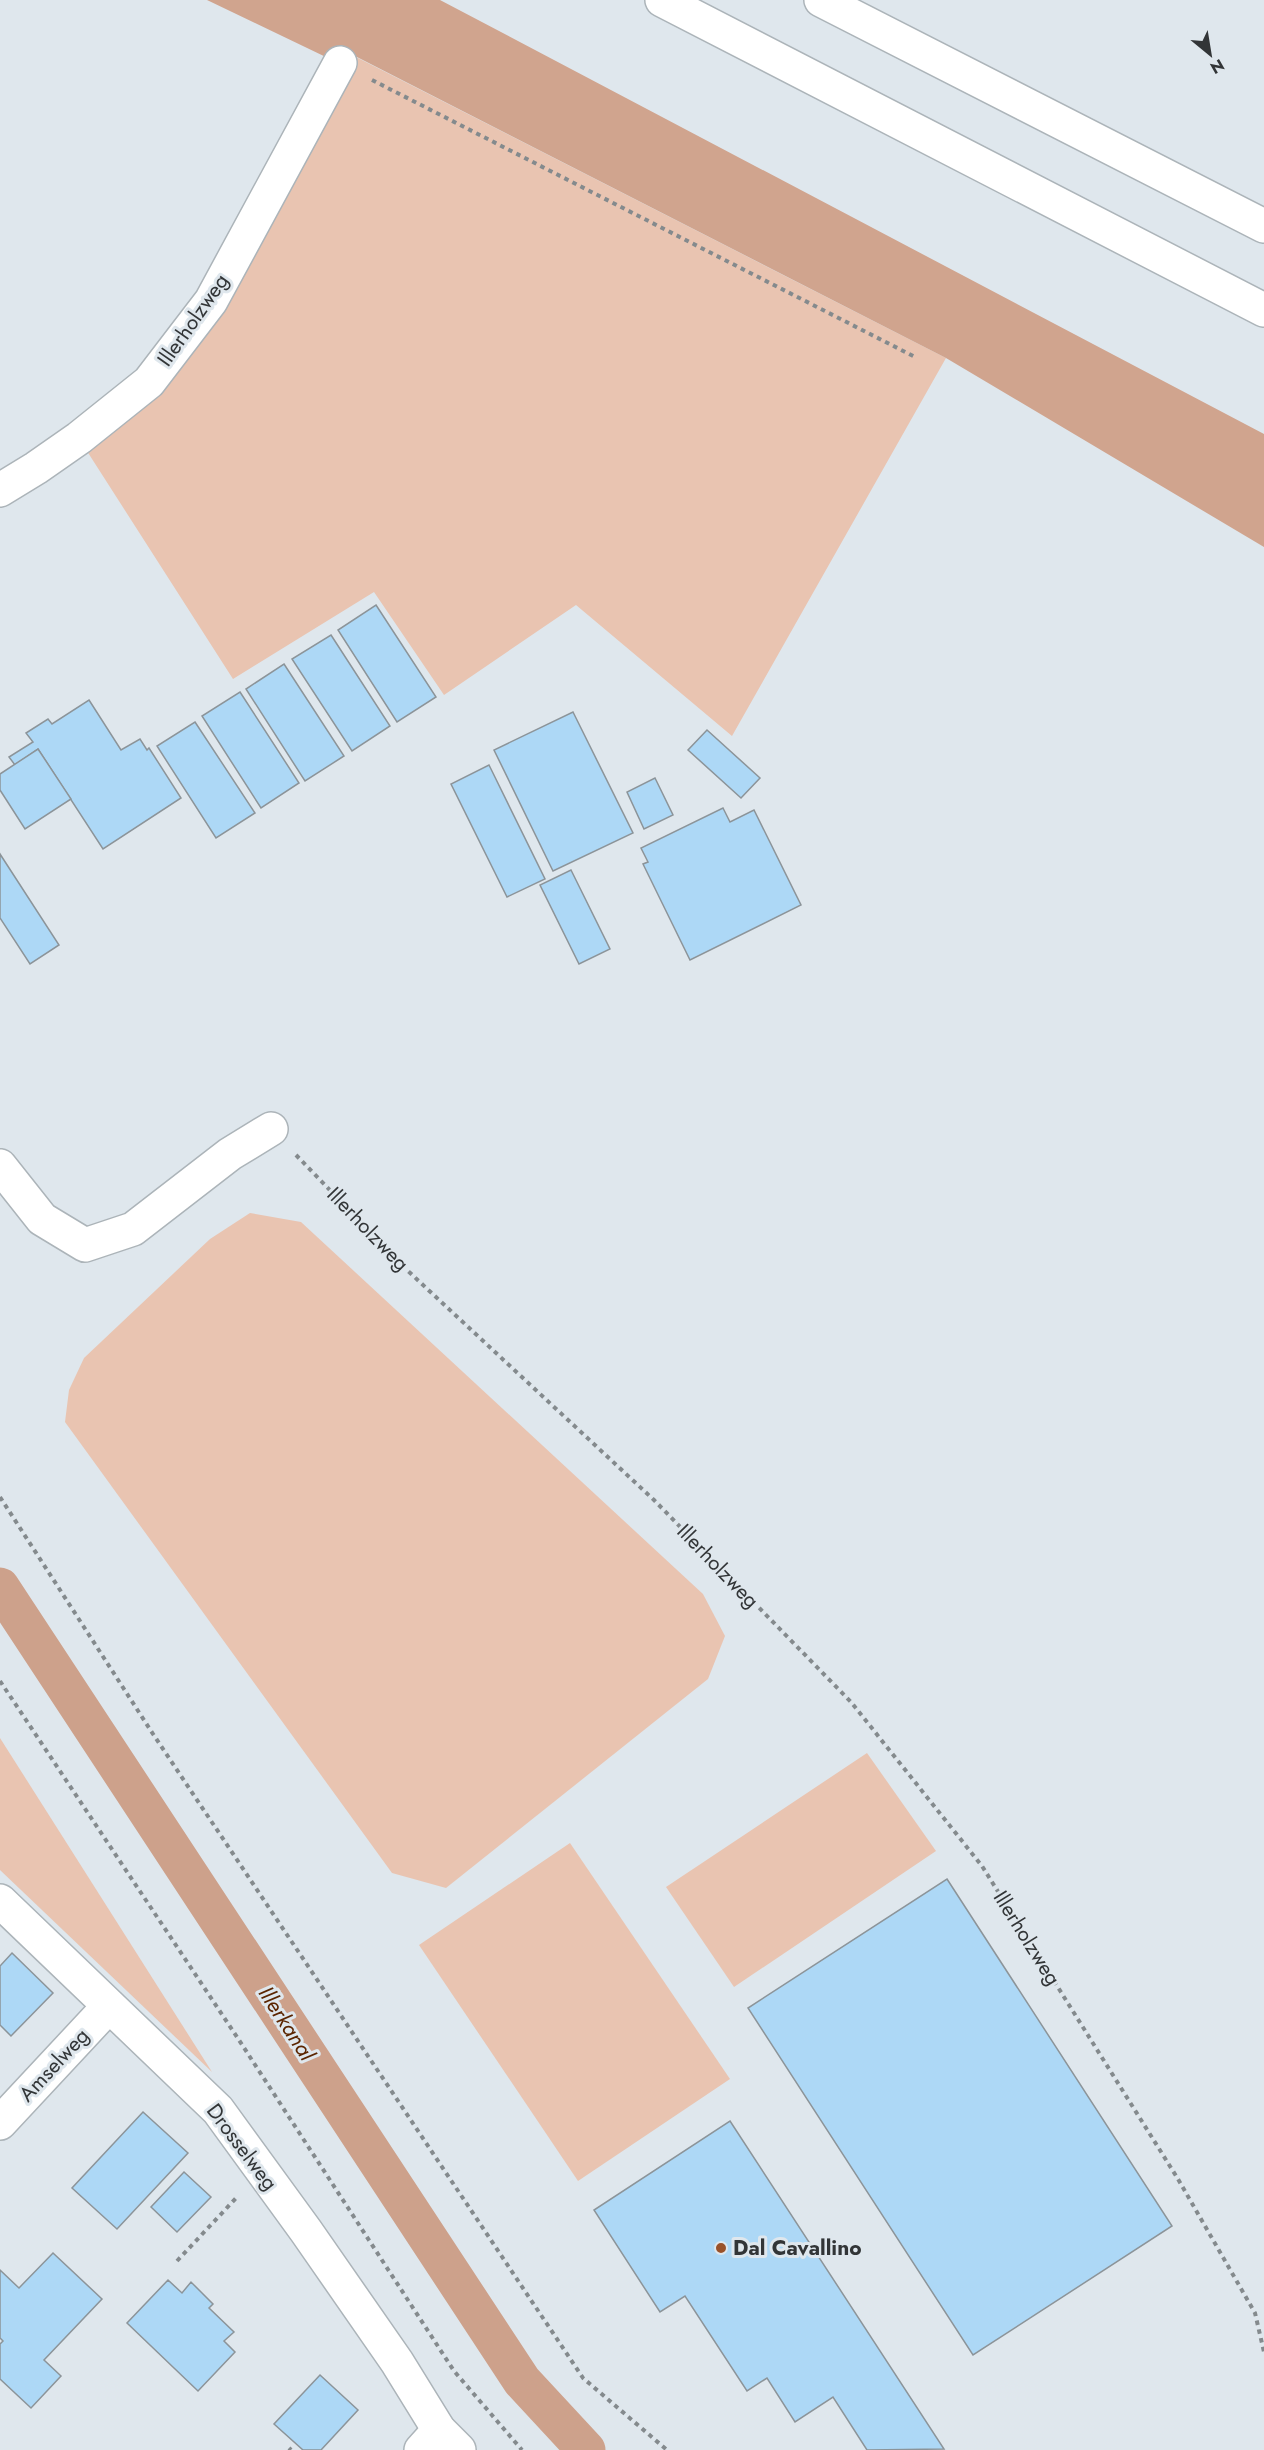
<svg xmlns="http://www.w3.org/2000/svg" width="1264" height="2450" font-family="Jost,sans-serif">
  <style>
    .green { fill: #e9c4b1 }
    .forest { fill: #d0a48e }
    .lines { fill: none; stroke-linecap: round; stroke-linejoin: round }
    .canal { stroke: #cda18b; stroke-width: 39 }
    .building { fill: #add8f6; stroke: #8c9499; stroke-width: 1.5 }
    .minor-casing { stroke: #acb4b9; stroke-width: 36 }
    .highway-casing { stroke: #acb4b9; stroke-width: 36 }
    .path { stroke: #848a8d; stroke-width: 4; stroke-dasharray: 4.5 4.5; stroke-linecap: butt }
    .minor { stroke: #fff; stroke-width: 33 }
    .highway { stroke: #fff; stroke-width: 33 }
    .poi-dot { fill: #99522a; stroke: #dfe7ed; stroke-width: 2 }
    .labels { text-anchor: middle; stroke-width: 6; stroke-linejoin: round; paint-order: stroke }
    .street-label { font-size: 21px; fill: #323537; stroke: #dfe7ed }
    .poi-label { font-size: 21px; font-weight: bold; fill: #323537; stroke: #dfe7ed; text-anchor: start }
    .water-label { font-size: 22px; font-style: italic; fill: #5b2500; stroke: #dfe7ed }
  </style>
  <rect width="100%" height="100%" fill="#dfe7ed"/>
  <g class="green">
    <path d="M356,57L946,358L732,736L576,605L444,695L374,592L233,679L85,448L300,159Z"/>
    <path d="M250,1213L301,1222L703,1594L725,1636L708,1679L446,1888L392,1873L65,1422L69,1390L84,1358L210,1239Z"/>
    <path d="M0,1738L212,2072L0,1870Z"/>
    <path d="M867,1753L936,1851L734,1987L666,1887Z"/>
    <path d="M570,1843L730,2079L578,2181L419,1945Z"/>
  </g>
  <path class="forest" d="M207,0H440L1264,434V547L946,358L357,57L342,55L330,59Z"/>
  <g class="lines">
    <path class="canal" d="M0,1587L522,2381L586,2450"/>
  </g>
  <g class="building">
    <path d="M376,605L436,697L397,722L338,630Z"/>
    <path d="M331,635L390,726L352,751L292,659Z"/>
    <path d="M284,664L344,756L305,781L246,689Z"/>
    <path d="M240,692L299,783L261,808L202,716Z"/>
    <path d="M89,700L121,750L140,739L147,750L149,748L181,798L103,849L38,749L15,765L9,757L33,742L26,733L48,719L52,724Z"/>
    <path d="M573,712L633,833L553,871L494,750Z"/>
    <path d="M195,722L255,813L216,838L157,746Z"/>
    <path d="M707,730L760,778L741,798L688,750Z"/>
    <path d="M38,749L71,799L25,829L0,790V774Z"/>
    <path d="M489,765L545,879L507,897L451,784Z"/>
    <path d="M655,778L673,815L644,829L627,792Z"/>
    <path d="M723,808L730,822L754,810L801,905L690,960L643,864L648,862L641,848Z"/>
    <path d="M0,854L59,945L30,964L0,918Z"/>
    <path d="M571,870L610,949L579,964L540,885Z"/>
    <path d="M947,1879L1172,2226L973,2355L748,2008Z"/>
    <path d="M12,1953L53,1993L11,2036L0,2025V1966Z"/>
    <path d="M143,2112L188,2153L117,2229L72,2188Z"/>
    <path d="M730,2121L944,2449L867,2450L833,2397L795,2422L767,2378L747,2391L685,2296L660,2312L594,2210Z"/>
    <path d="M184,2172L211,2197L177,2232L151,2207Z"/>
    <path d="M53,2253L102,2299L44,2360L61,2376L31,2408L0,2379V2344L3,2341L0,2338V2270L19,2288Z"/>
    <path d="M168,2280L182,2293L191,2282L213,2304L209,2308L234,2332L224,2341L235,2352L198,2391L127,2323Z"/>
    <path d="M320,2375L358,2410L321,2450H303L274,2424Z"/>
  </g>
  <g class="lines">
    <g class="minor-casing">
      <g id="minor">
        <path d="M0,490L36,468L79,438L149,382L211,301L340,63"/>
        <path d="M0,1166L42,1219L85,1245L133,1229L230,1154L271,1129"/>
        <path d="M0,1901L218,2110L306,2231L397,2362L439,2430L459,2450"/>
        <path d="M0,2123L109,2006"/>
        <path d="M421,2450L439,2430"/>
      </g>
    </g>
    <g class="highway-casing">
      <g id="highway">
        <path d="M662,0L1264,310"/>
        <path d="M821,0L1264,226"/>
      </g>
    </g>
    <g class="path">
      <path d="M372,80L917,358"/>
      <path d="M296,1155L408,1271L654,1500L851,1702L982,1866L1178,2179L1255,2313L1264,2352"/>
      <path d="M0,1497L153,1734L583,2378L667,2450"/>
      <path d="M0,1681L237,2037L454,2371L522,2450"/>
      <path d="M177,2261L238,2196"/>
      <path d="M289,2448L291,2450"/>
    </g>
    <use href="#minor" class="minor"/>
    <use href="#highway" class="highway"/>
  </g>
  <circle class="poi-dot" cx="721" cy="2248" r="6"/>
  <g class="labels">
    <g class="street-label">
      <text transform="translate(193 320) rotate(-55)" y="7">Illerholzweg</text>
      <text transform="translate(368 1229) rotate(46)" y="7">Illerholzweg</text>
      <text transform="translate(718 1566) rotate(46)" y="7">Illerholzweg</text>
      <text transform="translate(1027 1938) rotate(58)" y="7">Illerholzweg</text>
      <text transform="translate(54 2065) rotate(-47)" y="7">Amselweg</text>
      <text transform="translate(242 2147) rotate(53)" y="7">Drosselweg</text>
    </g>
    <g class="poi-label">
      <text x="733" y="2255">Dal Cavallino</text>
    </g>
    <g class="water-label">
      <text transform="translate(287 2023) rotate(57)" y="8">Illerkanal</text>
    </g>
  </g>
  <g transform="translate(1210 54) rotate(150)" stroke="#dfe7ed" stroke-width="4.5" paint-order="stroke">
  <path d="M0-4.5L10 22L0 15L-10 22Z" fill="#323537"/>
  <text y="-9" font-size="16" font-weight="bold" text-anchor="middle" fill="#323537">N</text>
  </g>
</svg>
